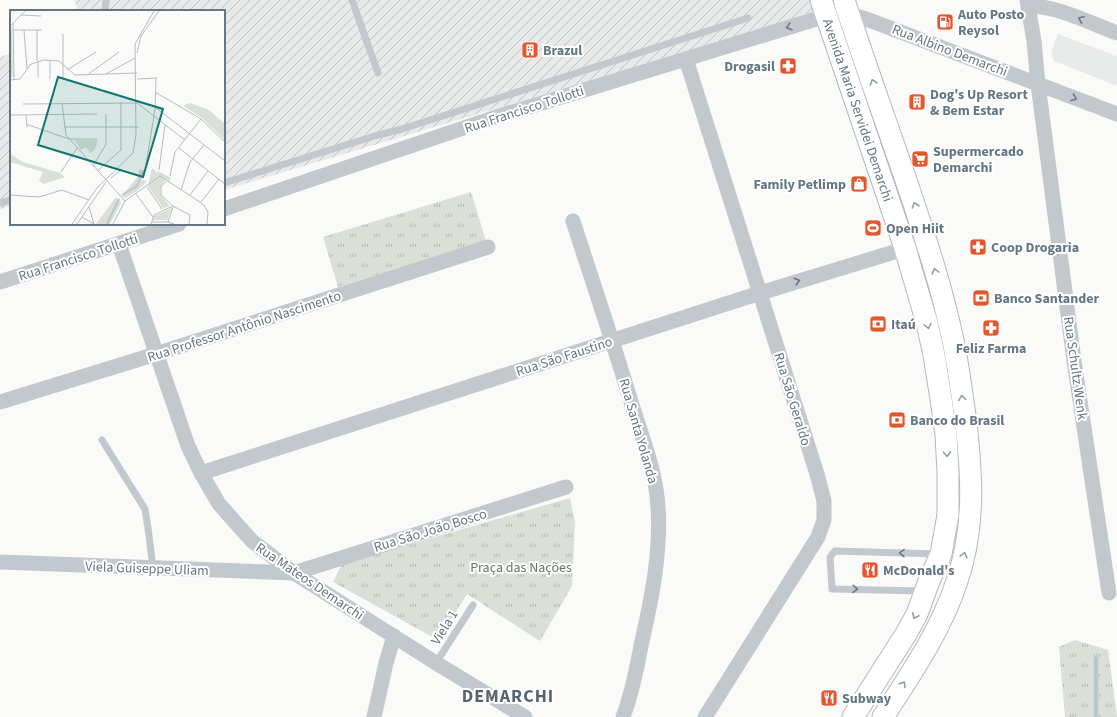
<svg xmlns="http://www.w3.org/2000/svg" width="1117" height="717" font-family="'Source Sans 3',sans-serif">
  <style>
    .built { fill: #e8e9e9 }
    .industrial { fill: url(#industrial-furrows) }
    .grass { fill: url(#grass-tufts) }
    .lines { fill: none; stroke-linecap: round; stroke-linejoin: round }
    .stream { stroke: #bbc7cb; stroke-width: 4.5 }
    .secondary-casing { stroke: #b3babf; stroke-width: 23 }
    .lane { stroke: #c3c8cc; stroke-width: 7 }
    .street { stroke: #c3c8cc; stroke-width: 15 }
    .secondary { stroke: #fff; stroke-width: 21 }
    .oneway { stroke: #6a7a87 }
    .oneway2 { stroke: #939fa8 }
    .labels { text-anchor: middle; stroke-width: 4; stroke-linejoin: round; paint-order: stroke }
    .poi-label { font-size: 14px; font-weight: bold; fill: #657683; stroke: #fff; text-anchor: start }
    .street-label { font-size: 14px; fill: #657683; stroke: #fff }
    .park-label { font-size: 14px; fill: #687a64; stroke: #fff }
    .district-label { font-size: 18px; font-weight: bold; letter-spacing: 1px; fill: #57646e; stroke: #fff }
    .inset-river { fill: none; stroke: #bbc7cb; stroke-width: 2 }
    .inset-road { fill: none; stroke: #b5bdc2; stroke-width: 1 }
    .view { fill: #0f766e; fill-opacity: 0.15; stroke: #0f766e; stroke-width: 2 }
    .inset-edge { fill: none; stroke: #657683; stroke-width: 2 }
  </style>
  <defs>
    <pattern id="industrial-furrows" width="10" height="10" patternUnits="userSpaceOnUse"><rect width="10" height="10" fill="#e8e9e9"/><path d="M-1 1l2-2M0 10L10 0M9 11l2-2" fill="none" stroke="#c0c1c2"/></pattern>
    <pattern id="grass-tufts" width="24" height="20" patternUnits="userSpaceOnUse"><rect width="24" height="20" fill="#dadfd7"/><path d="M3 7l-1-3M5 7V3M7 7l1-3M15 17l-1-3M17 17v-4M19 17l1-3" fill="none" stroke="#b4b9b4"/></pattern>
  </defs>
  <rect width="100%" height="100%" fill="#fafaf8"/>
  <path class="built" d="M1058,34L1117,56V86L1054,61L1052,55V50Z"/>
  <g class="industrial">
    <path d="M74,0H814L818,12L224,190V11H78Z"/>
    <path d="M11,53V206L0,209V57Z"/>
  </g>
  <g class="grass">
    <path d="M471,192L486,241L338,287L323,237Z"/>
    <path d="M570,498L575,522L572,586L540,641L467,594L438,640L333,582L342,564Z"/>
    <path d="M1075,640L1108,650L1117,717H1065L1059,647Z"/>
  </g>
  <g class="lines">
    <path class="stream" d="M1096,717V659"/>
    <g class="secondary-casing">
      <g id="secondary">
        <path id="s1" d="M821,0L905,248L927,323L934,355L941,399L946,435L948,472V515L941,554L929,581L917,614L906,634L853,717"/>
        <path d="M844,0C864,61 886,122 907,183C924,234 941,284 952,336C958,362 961,389 965,415C972,473 976,528 956,584C940,632 910,675 883,717"/>
      </g>
    </g>
    <g class="lane">
      <path d="M352,0L378,73"/>
      <path d="M105,11L106,0"/>
      <path d="M224,183L378,135L402,129L748,18"/>
      <path d="M0,203L11,200"/>
      <path d="M102,440L145,509L148,528L153,568"/>
      <path d="M922,591L832,589L830,557L835,551L939,554"/>
      <path d="M436,663L473,605"/>
    </g>
    <g class="street">
      <path d="M1027,0L1034,41L1038,84L1074,361L1109,593"/>
      <path d="M1029,6C1058,6 1090,23 1117,33"/>
      <path d="M686,59L817,474L824,501V520L818,537L705,717"/>
      <path d="M224,209L496,117L826,16C843,13 853,15 869,20L1117,114"/>
      <path d="M573,221C593,283 614,345 633,408C643,440 656,473 658,507C661,551 652,598 642,641C637,667 632,693 623,717"/>
      <path d="M119,244L188,446L201,473L219,504L252,541L294,573L436,663L525,717"/>
      <path d="M0,282L179,224"/>
      <path d="M0,402L156,354L488,247"/>
      <path d="M201,473L760,293L927,242"/>
      <path d="M0,562L294,573L566,487"/>
      <path d="M374,717L386,663L394,636"/>
    </g>
    <use href="#secondary" class="secondary"/>
  </g>
  <defs><path id="oneway-chevron" d="M-2-3.5L2.5 0L-2 3.5" fill="none" stroke-width="1.6" stroke-linecap="round" stroke-linejoin="round"/></defs>
  <g class="oneway">
    <use href="#oneway-chevron" transform="translate(1081 19) rotate(-159)"/>
    <use href="#oneway-chevron" transform="translate(789 27) rotate(163)"/>
    <use href="#oneway-chevron" transform="translate(1074 98) rotate(21)"/>
    <use href="#oneway-chevron" transform="translate(797 281) rotate(-17)"/>
    <use href="#oneway-chevron" transform="translate(902 553) rotate(-179)"/>
    <use href="#oneway-chevron" transform="translate(855 589) rotate(2)"/>
  </g>
  <g class="oneway2">
    <use href="#oneway-chevron" transform="translate(873 82) rotate(-109)"/>
    <use href="#oneway-chevron" transform="translate(915 205) rotate(-109)"/>
    <use href="#oneway-chevron" transform="translate(935 271) rotate(-105)"/>
    <use href="#oneway-chevron" transform="translate(928 326) rotate(77)"/>
    <use href="#oneway-chevron" transform="translate(962 398) rotate(-98)"/>
    <use href="#oneway-chevron" transform="translate(947 454) rotate(87)"/>
    <use href="#oneway-chevron" transform="translate(964 555) rotate(-76)"/>
    <use href="#oneway-chevron" transform="translate(915 616) rotate(115)"/>
    <use href="#oneway-chevron" transform="translate(903 684) rotate(-58)"/>
  </g>
  <defs>
    <g id="fuel-square" transform="scale(0.9)"><rect x="-9" y="-9" width="18" height="18" rx="4" fill="#e4572e" stroke="#fff"/><path d="M-5.5-6h7V0h2V4h1.3V-2.5L3-4.5l.8-.8L6-3V5H2.5V1h-1V6h-7ZM-4.2-4.7v3.2H.2V-4.7Z" fill="#fff"/></g>
    <g id="building-square" transform="scale(0.9)"><rect x="-9" y="-9" width="18" height="18" rx="4" fill="#e4572e" stroke="#fff"/><path d="M-4-6H4V6H1V3H-1V6H-4ZM-2.5-4.3h1.7v1.8h-1.7ZM.8-4.3h1.7v1.8H.8ZM-2.5-1h1.7V.8h-1.7ZM.8-1h1.7V.8H.8Z" fill="#fff"/></g>
    <g id="pharmacy-square" transform="scale(0.9)"><rect x="-9" y="-9" width="18" height="18" rx="4" fill="#e4572e" stroke="#fff"/><path d="M-2-6h4v4h4v4h-4v4h-4v-4h-4v-4h4Z" fill="#fff"/></g>
    <g id="supermarket-square" transform="scale(0.9)"><rect x="-9" y="-9" width="18" height="18" rx="4" fill="#e4572e" stroke="#fff"/><path d="M-6-5.5h2.5l.6 2H6L4.5 2H-2.5L-4.4-4H-6ZM-1.5 3.2a1.3 1.3 0 1 0 .1 0ZM3 3.2a1.3 1.3 0 1 0 .1 0Z" fill="#fff"/></g>
    <g id="shop-square" transform="scale(0.9)"><rect x="-9" y="-9" width="18" height="18" rx="4" fill="#e4572e" stroke="#fff"/><path d="M-5-2.5h2.3a2.7 3.5 0 0 1 5.4 0H5L5.5 6h-11ZM-1.5-2.5h3a1.5 2.3 0 0 0-3 0Z" fill="#fff"/></g>
    <g id="stadium-square" transform="scale(0.9)"><rect x="-9" y="-9" width="18" height="18" rx="4" fill="#e4572e" stroke="#fff"/><path d="M0-5a6.5 5 0 1 0 0 10a6.5 5 0 1 0 0-10ZM-3.5-1.8h7v3.6h-7Z" fill="#fff"/></g>
    <g id="bank-square" transform="scale(0.9)"><rect x="-9" y="-9" width="18" height="18" rx="4" fill="#e4572e" stroke="#fff"/><path d="M-6-4H6V4H-6ZM0-2.3a2.3 2.3 0 1 0 0 4.6a2.3 2.3 0 1 0 0-4.6Z" fill="#fff"/></g>
    <g id="restaurant-square" transform="scale(0.9)"><rect x="-9" y="-9" width="18" height="18" rx="4" fill="#e4572e" stroke="#fff"/><path d="M-5-6h1v4h1v-4h1v4h1v-4h1v5L-1.5 .5V6h-2V.5L-5-1ZM5-6V6H3V1.5H1.5Q1.5-4 5-6Z" fill="#fff"/></g>
  </defs>
  <g fill-rule="evenodd">
    <use href="#fuel-square" x="945" y="22"/>
    <use href="#building-square" x="530" y="50"/>
    <use href="#pharmacy-square" x="788" y="66"/>
    <use href="#building-square" x="917" y="102"/>
    <use href="#supermarket-square" x="920" y="159"/>
    <use href="#shop-square" x="859" y="184"/>
    <use href="#stadium-square" x="873" y="228"/>
    <use href="#pharmacy-square" x="978" y="247"/>
    <use href="#bank-square" x="981" y="298"/>
    <use href="#bank-square" x="878" y="324"/>
    <use href="#pharmacy-square" x="991" y="328"/>
    <use href="#bank-square" x="897" y="420"/>
    <use href="#restaurant-square" x="870" y="570"/>
    <use href="#restaurant-square" x="829" y="698"/>
  </g>
  <g class="labels">
    <g class="poi-label">
      <text x="958" y="19">Auto Posto<tspan x="958" dy="16">Reysol</tspan></text>
      <text x="543" y="55">Brazul</text>
      <text x="775" y="71" text-anchor="end">Drogasil</text>
      <text x="930" y="99">Dog's Up Resort<tspan x="930" dy="16">&amp; Bem Estar</tspan></text>
      <text x="933" y="156">Supermercado<tspan x="933" dy="16">Demarchi</tspan></text>
      <text x="846" y="189" text-anchor="end">Family Petlimp</text>
      <text x="886" y="233">Open Hiit</text>
      <text x="991" y="252">Coop Drogaria</text>
      <text x="994" y="303">Banco Santander</text>
      <text x="891" y="329">Itaú</text>
      <text x="991" y="353" text-anchor="middle">Feliz Farma</text>
      <text x="910" y="425">Banco do Brasil</text>
      <text x="883" y="575">McDonald's</text>
      <text x="842" y="703">Subway</text>
    </g>
    <g class="street-label">
      <text transform="translate(950 50) rotate(21)" y="5">Rua Albino Demarchi</text>
      <text transform="translate(524 109) rotate(-18)" y="5">Rua Francisco Tollotti</text>
      <text dy="5" stroke="none"><textPath href="#s1" startOffset="116">Avenida Maria Servidei Demarchi</textPath></text>
      <text transform="translate(78 257) rotate(-18)" y="5">Rua Francisco Tollotti</text>
      <text transform="translate(244 326) rotate(-18)" y="5">Rua Professor Antônio Nascimento</text>
      <text transform="translate(564 356) rotate(-18)" y="5">Rua São Faustino</text>
      <text transform="translate(1076 368) rotate(82)" y="5">Rua Schultz Wenk</text>
      <text transform="translate(793 399) rotate(73)" y="5">Rua São Geraldo</text>
      <text transform="translate(639 431) rotate(74)" y="5">Rua Santa Yolanda</text>
      <text transform="translate(430 530) rotate(-17)" y="5">Rua São João Bosco</text>
      <text transform="translate(147 568) rotate(2)" y="5">Viela Guiseppe Uliam</text>
      <text transform="translate(310 581) rotate(34)" y="5">Rua Mateos Demarchi</text>
      <text transform="translate(444 627) rotate(-58)" y="5">Viela 1</text>
    </g>
    <g class="park-label">
      <text x="521" y="572">Praça das Nações</text>
    </g>
    <g class="district-label">
      <text x="508" y="702">DEMARCHI</text>
    </g>
  </g>
  <g transform="translate(10 10)">
    <rect width="215" height="215" fill="#fafaf8"/>
    <path d="M2,18L3,65L1,69L0,20ZM64,130H88L85,139L81,143L75,137L71,140ZM142,158L146,161V164L148,161L161,168L159,171L156,169L154,171L150,179L151,186L160,196L153,198L138,176ZM129,159L134,160L132,170L137,171L127,181L115,188L112,186L128,166ZM162,198L157,210H143L144,206Z" fill="#dadfd7"/>
    <path d="M180,93L199,100L215,114V130L192,108L173,96ZM0,144L13,152L50,163L55,167L34,174L29,171L33,162L0,152ZM106,187L111,193L100,214H86Z" fill="#dadfd7"/>
    <path class="inset-river" d="M112,185L127,176L133,161M97,214L109,189"/>
    <path class="inset-road" d="M11,5L31,6M3,13L4,70M0,16L15,1M3,20H32M14,20L17,59M27,20V51M53,24V68M127,43L131,26L149,1M40,50V69M28,51V67M57,60L86,42M96,64L125,48M77,65L109,42M127,69L147,68M0,70L10,69L21,54L34,50L49,51L65,65L127,63M145,82L191,109L215,132M52,93L56,125L115,191M13,94L127,93L175,130M145,97L215,151M0,105L87,104M16,105L17,117M16,114L59,129H87M54,117H129M169,138L215,174M136,155L145,99L146,68M83,156L96,134V104M149,160L155,115M87,161L111,140V92M51,162L67,138M160,166L165,142L191,109M101,168L112,159M156,171L151,177V185L163,196M137,177L152,199M171,180L180,152L194,135M126,184L143,207M0,185L29,187L52,180L79,190M180,185L198,161M191,192L209,169M79,197L84,214M72,207L84,214M142,212H158L164,214M158,212L163,197M62,214L87,178L123,143L126,124L125,34L144,1M67,214L96,172M103,214L115,191L150,166L193,194L198,202L197,214M141,214L144,205L163,196L180,205L179,214"/>
    <path class="view" d="M48,67L153,99L133,167L28,135Z"/>
    <rect width="215" height="215" class="inset-edge"/>
  </g>
</svg>
